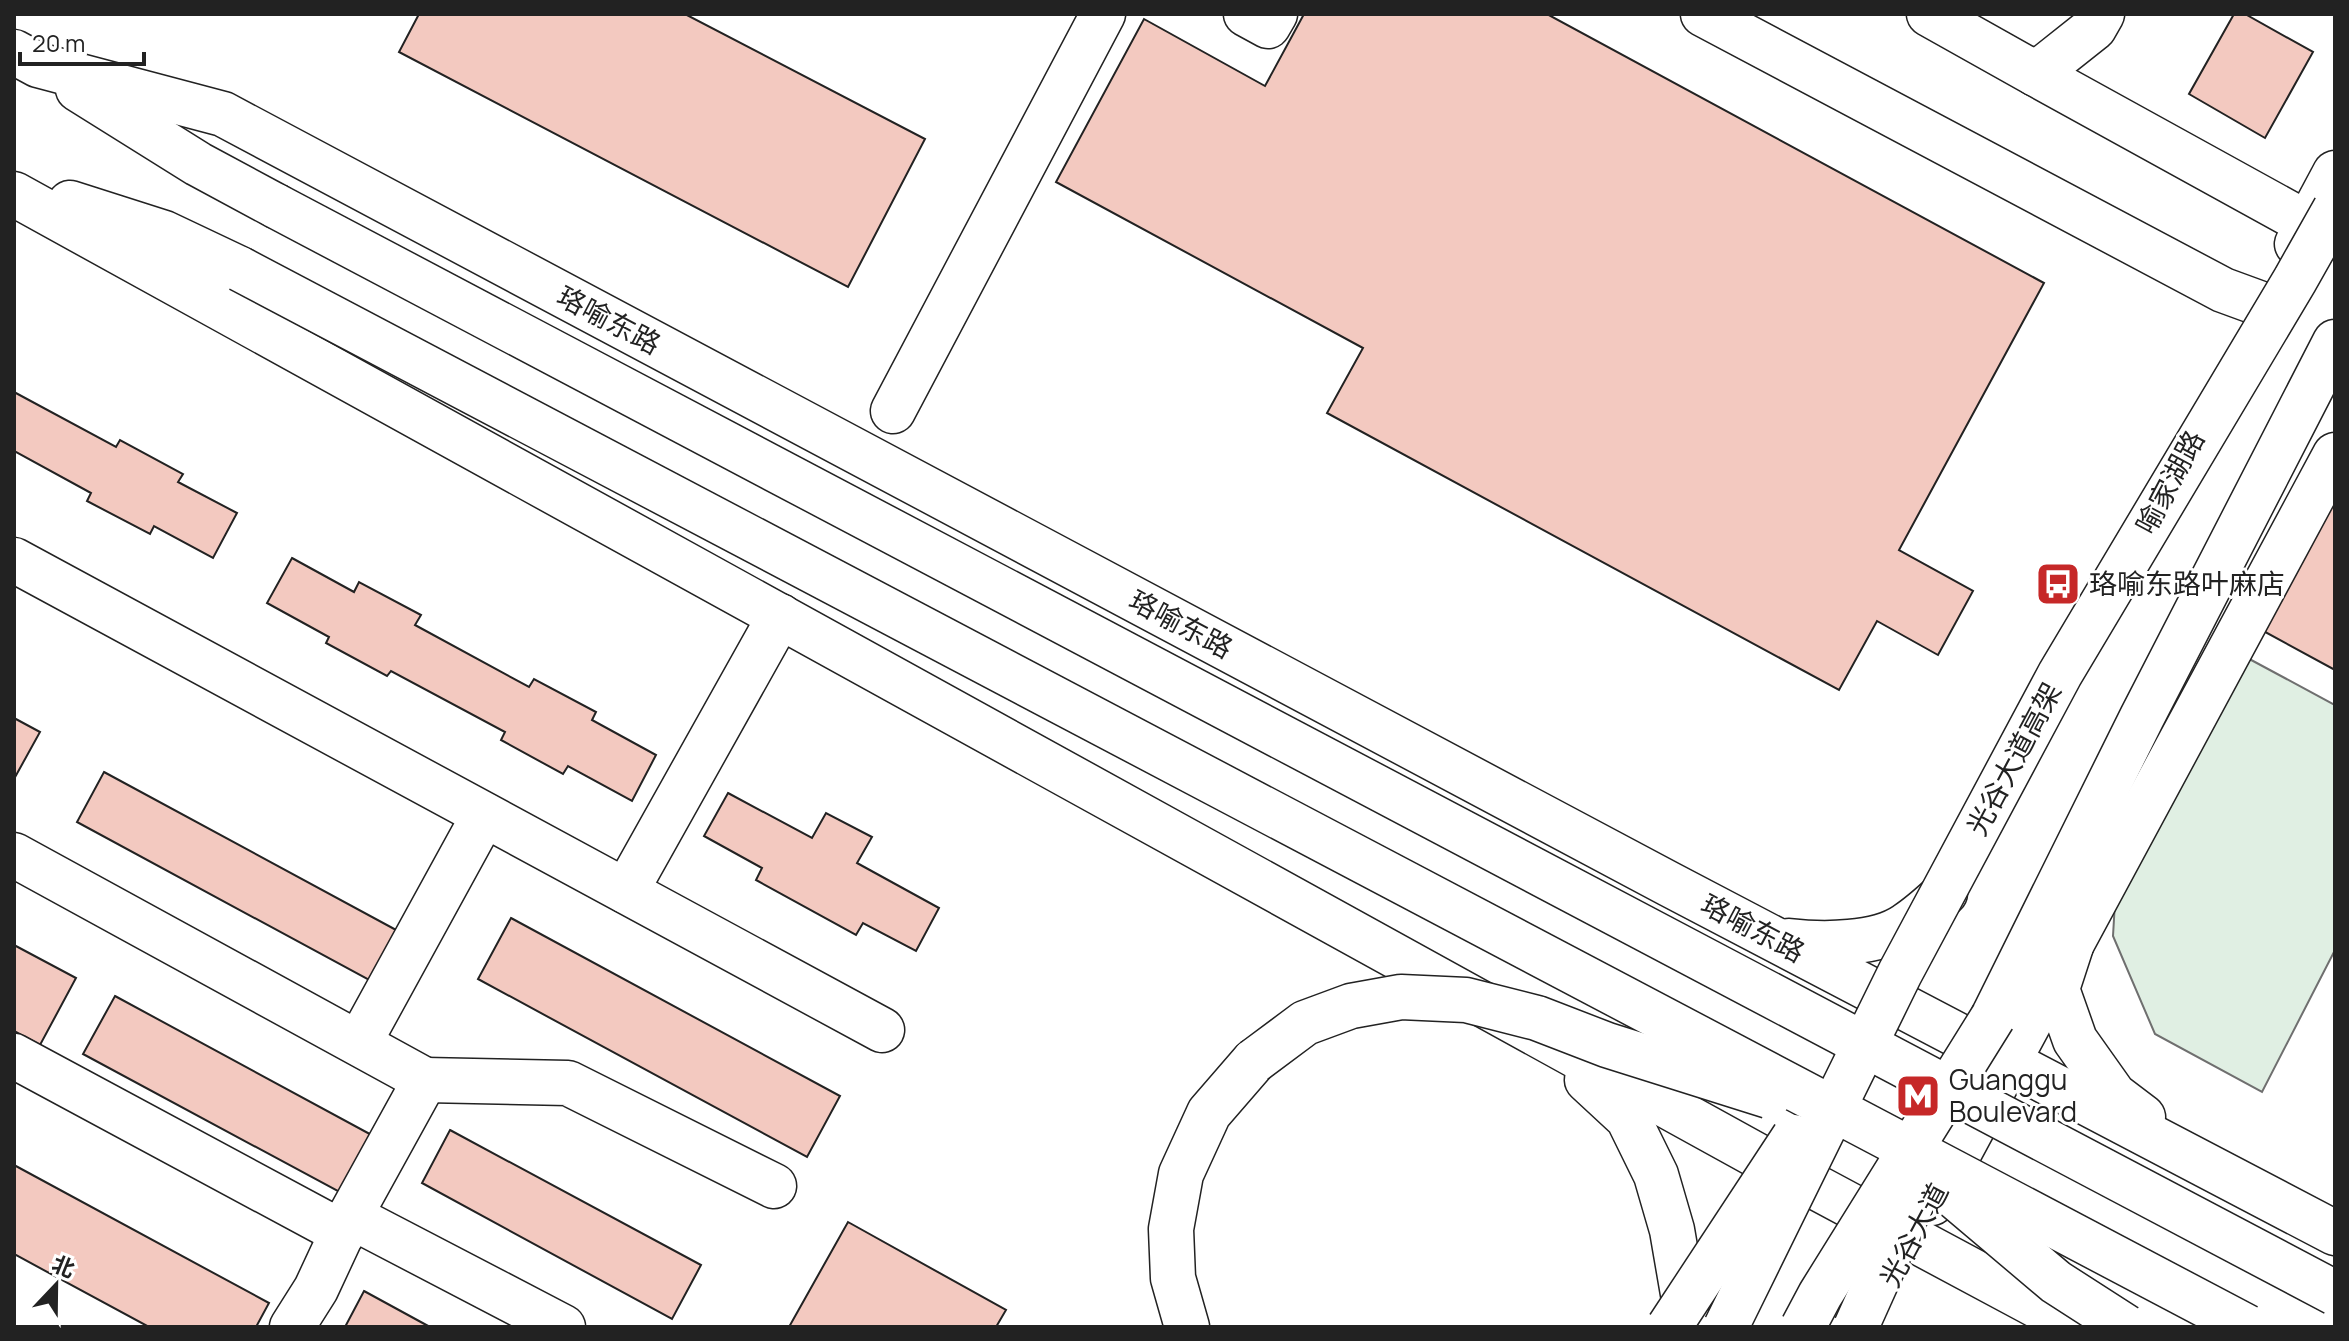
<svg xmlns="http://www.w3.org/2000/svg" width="2349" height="1341" font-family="Manrope,'Noto Sans SC',sans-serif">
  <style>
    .green { fill: #e0efe3; stroke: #6f6f6f; stroke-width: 2 }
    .building { fill: #f3c9c0; stroke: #222; stroke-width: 2 }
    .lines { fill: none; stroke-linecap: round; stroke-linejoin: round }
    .minor-casing { stroke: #222; stroke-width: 47 }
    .major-casing { stroke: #222; stroke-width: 47 }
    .highway-casing { stroke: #222; stroke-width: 47 }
    .minor { stroke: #fff; stroke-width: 44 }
    .major { stroke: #fff; stroke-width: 44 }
    .highway { stroke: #fff; stroke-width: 44 }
    .highway-bridge-casing { stroke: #222; stroke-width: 47; stroke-linecap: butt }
    .highway-bridge { stroke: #fff; stroke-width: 44 }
    .labels { text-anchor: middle; stroke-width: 6; stroke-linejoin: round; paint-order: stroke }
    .street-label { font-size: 28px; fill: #222; stroke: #fff }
    .poi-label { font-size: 28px; fill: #222; stroke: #fff; text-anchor: start }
  </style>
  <rect width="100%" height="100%" fill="#fff"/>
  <path class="green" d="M2227,647L2335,705V950L2262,1092L2155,1034L2113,936L2118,851Z"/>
  <g class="building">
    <path d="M419,14H685L925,139L848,287L399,52Z"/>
    <path d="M1304,14H1547L2044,283L1899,550L1973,591L1938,655L1877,621L1839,690L1327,413L1363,348L1056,182L1144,19L1265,86Z"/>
    <path d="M2234,14H2245L2313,52L2265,138L2189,94Z"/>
    <path d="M14,392L116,447L120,440L183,474L178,482L237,513L213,558L154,526L150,534L87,501L91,493L14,451Z"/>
    <path d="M2335,482V670L2256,627Z"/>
    <path d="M292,558L354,592L359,582L421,615L415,625L529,687L534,679L596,712L592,720L656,755L632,801L568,766L563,774L501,740L505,732L391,671L387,676L326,643L329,637L267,603Z"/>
    <path d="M14,718L40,732L14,779Z"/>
    <path d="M104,772L398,931L371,981L77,822Z"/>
    <path d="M728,793L812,838L826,813L872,837L857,863L939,908L916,951L863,923L856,935L756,880L762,868L704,836Z"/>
    <path d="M511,918L840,1096L807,1157L478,979Z"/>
    <path d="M14,945L76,978L40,1045L14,1031Z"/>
    <path d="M115,996L379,1139L347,1196L83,1054Z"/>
    <path d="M450,1130L701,1265L672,1319L422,1183Z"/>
    <path d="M14,1165L269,1303L256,1327H149L14,1254Z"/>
    <path d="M848,1222L1006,1310L996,1327H789Z"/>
    <path d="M364,1291L430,1327H345Z"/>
  </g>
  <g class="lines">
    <g class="minor-casing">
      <g id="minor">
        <path d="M1246,14L1268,26L1275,14"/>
        <path d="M1703,14L2223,290L2264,305"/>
        <path d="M1929,14L2036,74L2094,28L2102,14"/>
        <path d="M2036,74L2308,224"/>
        <path d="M893,411L1103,14"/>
        <path d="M14,560L882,1030"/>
        <path d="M14,855L425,1080L350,1216L316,1289L292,1327"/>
        <path d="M626,891L780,616"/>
        <path d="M359,1043L484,815"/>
        <path d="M14,1056L343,1233"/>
        <path d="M425,1080L568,1083L774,1186"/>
        <path d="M350,1216L563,1327"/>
      </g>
    </g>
    <g class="major-casing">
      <g id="major">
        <path d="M2297,244L2335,173"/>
        <path d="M1932,1203L2335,455"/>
      </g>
    </g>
    <g class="highway-casing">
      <g id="highway">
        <path d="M14,52L38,65L223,114L1669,884L2335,1233"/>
        <path d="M78,89L198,164L276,206"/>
        <path d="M14,194L1756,1155L2077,1327"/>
        <path d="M70,203L164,233L240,269"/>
        <path d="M1789,941C1823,945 1877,945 1906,925C1920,916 1933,904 1945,893"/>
        <path d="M2071,946L2057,989L2075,1040L2114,1095L2143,1117"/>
        <path d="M1993,1017L2142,717L2335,342"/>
        <path d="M1587,1080L1628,1118L1656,1175L1672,1230L1687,1317L1684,1327"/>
        <path d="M1187,1327L1173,1278L1171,1229L1181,1174L1209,1113L1254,1061"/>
      </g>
    </g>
    <use href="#minor" class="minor"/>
    <use href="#major" class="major"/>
    <use href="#highway" class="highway"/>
    <g class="highway-bridge-casing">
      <g id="highway-bridge">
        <path d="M276,206L2335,1293"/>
        <path d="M240,269L2247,1327"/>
        <path d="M1254,1061L1305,1023L1351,1006L1401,997L1466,1000L1537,1018L1607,1045L1769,1096"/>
        <path d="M1940,1184L2056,1282L2126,1327"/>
        <path d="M1669,1327L1794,1137"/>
        <path d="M1726,1327L1900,973L2060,674L2295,280L2335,209"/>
        <path d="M1803,1327L1820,1295L1993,1017"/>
        <path d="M1856,1327L1930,1162"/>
      </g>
    </g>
    <use href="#highway-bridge" class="highway-bridge"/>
  </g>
  <defs>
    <g id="bus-square" transform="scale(2.3)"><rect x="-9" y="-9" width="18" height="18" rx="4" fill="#c62828" stroke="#fff"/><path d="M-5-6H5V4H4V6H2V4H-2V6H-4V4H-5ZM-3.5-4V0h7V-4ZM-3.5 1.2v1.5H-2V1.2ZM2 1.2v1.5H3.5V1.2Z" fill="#fff"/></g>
    <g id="metro-square" transform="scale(2.3)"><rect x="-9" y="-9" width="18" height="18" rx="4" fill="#c62828" stroke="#fff"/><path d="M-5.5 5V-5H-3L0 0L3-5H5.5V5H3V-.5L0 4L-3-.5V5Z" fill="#fff"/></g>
  </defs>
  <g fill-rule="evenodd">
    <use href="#bus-square" x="2058" y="584"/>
    <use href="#metro-square" x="1918" y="1096"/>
  </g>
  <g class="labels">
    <g class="street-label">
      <text transform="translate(609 320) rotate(28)" y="10">珞喻东路</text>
      <text transform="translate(2170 482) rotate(-62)" y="10">喻家湖路</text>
      <text transform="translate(1181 624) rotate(28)" y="10">珞喻东路</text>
      <text transform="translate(2014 759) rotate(-62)" y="10">光谷大道高架</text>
      <text transform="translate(1753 928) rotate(28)" y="10">珞喻东路</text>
      <text transform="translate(1914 1235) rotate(-62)" y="10">光谷大道</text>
    </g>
    <g class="poi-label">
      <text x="2089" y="594">珞喻东路叶麻店</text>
      <text x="1949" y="1090">Guanggu<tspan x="1949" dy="32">Boulevard</tspan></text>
    </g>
  </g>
  <rect width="2349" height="1341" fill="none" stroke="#222222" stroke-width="32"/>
  <g transform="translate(56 1285) rotate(22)" stroke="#ffffff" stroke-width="6" paint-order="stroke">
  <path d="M0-6L14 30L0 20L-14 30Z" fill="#222222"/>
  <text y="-12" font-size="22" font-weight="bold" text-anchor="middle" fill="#222222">北</text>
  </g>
  <path d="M20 52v12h124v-12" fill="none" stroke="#222222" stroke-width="4"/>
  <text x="32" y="52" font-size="24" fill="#222222" stroke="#ffffff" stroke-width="6" paint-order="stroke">20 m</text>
</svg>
